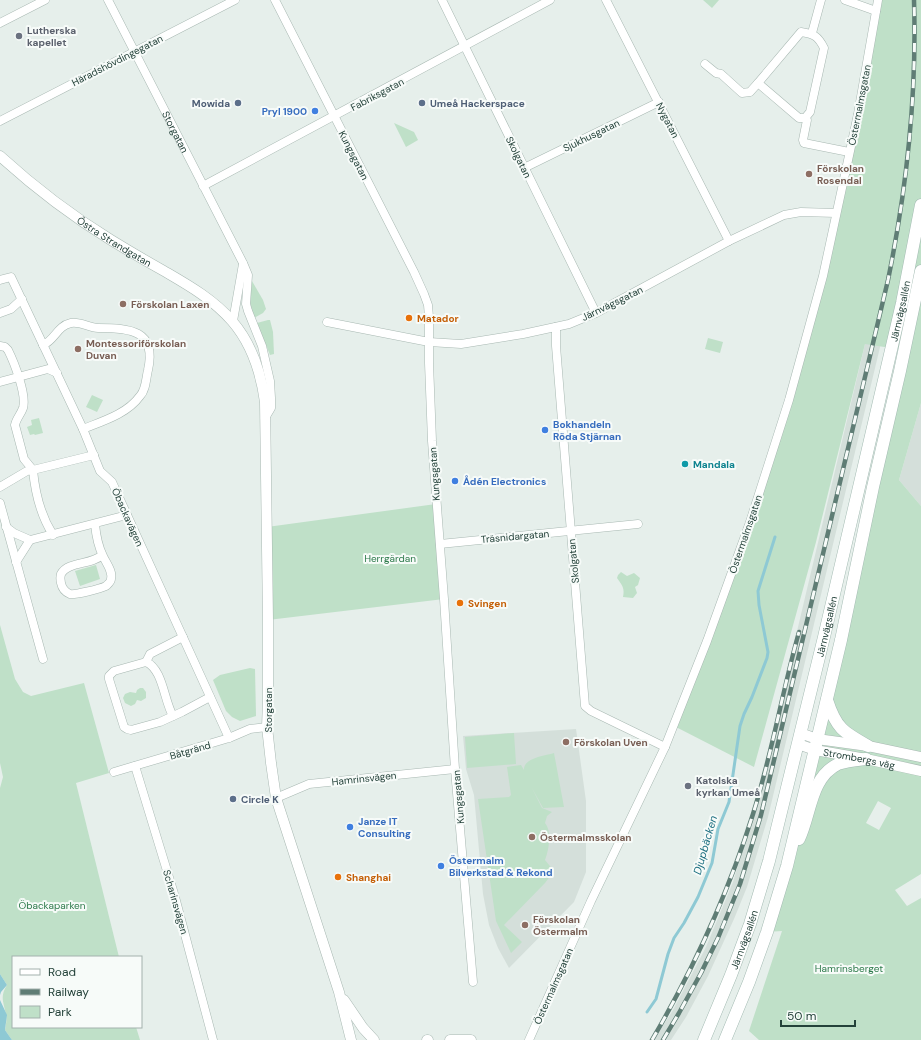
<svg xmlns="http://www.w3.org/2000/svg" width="921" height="1040" font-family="'DM Sans',sans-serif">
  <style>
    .built { fill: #d4dfda }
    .green { fill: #bfe0c8; fill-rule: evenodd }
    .water { fill: #8ec9d4 }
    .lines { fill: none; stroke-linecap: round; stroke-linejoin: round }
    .stream { stroke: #8ec9d4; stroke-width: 3 }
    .minor-casing { stroke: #a8b8b2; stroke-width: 9 }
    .tertiary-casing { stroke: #a8b8b2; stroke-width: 11 }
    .secondary-casing { stroke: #a4bbb3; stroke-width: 13 }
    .minor { stroke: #fff; stroke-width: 8 }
    .tertiary { stroke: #fff; stroke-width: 10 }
    .secondary { stroke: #fff; stroke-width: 12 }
    .rail-casing { stroke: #5f7d75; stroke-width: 4.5 }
    .rail { stroke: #f7fbf9; stroke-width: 3; stroke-dasharray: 9; stroke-linecap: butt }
    .worship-dot { fill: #6b7280; stroke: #f7fbf9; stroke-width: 1.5 }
    .service-dot { fill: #5c6f8a; stroke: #f7fbf9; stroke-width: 1.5 }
    .shop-dot { fill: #3f7fe0; stroke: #f7fbf9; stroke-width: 1.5 }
    .education-dot { fill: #8d6e63; stroke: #f7fbf9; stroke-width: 1.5 }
    .food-dot { fill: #e8710a; stroke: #f7fbf9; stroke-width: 1.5 }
    .culture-dot { fill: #0f9aa8; stroke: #f7fbf9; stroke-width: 1.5 }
    .labels { text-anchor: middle; stroke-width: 4; stroke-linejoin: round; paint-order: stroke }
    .worship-label { font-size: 10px; font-weight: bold; fill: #5b616d; stroke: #f7fbf9; text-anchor: start }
    .street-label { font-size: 10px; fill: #24423a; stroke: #f7fbf9 }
    .service-label { font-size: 10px; font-weight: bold; fill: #4e5e75; stroke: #f7fbf9; text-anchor: start }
    .shop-label { font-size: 10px; font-weight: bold; fill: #366cbe; stroke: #f7fbf9; text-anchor: start }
    .education-label { font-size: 10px; font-weight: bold; fill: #785e54; stroke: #f7fbf9; text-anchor: start }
    .food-label { font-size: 10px; font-weight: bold; fill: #c56008; stroke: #f7fbf9; text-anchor: start }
    .culture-label { font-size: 10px; font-weight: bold; fill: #0d838f; stroke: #f7fbf9; text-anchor: start }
    .park-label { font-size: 10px; fill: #2d7a4b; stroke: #f7fbf9 }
    .water-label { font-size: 11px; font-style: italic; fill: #1c6f80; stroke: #f7fbf9 }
  </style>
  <rect width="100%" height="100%" fill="#e6efeb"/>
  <g class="built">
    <path d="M921,93L886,322L768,817L747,887L734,919L708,976L686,1017L671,1040H654L673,1010L706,947L733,882L754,813L865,344Z"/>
    <path d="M921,403V506L899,480Z"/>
    <path d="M576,729L586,801V872L574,902L509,968L498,948L489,925L483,894L474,795L466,769L463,736Z"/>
  </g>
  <g class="green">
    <path d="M703,0H719L712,8Z"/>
    <path d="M878,0H921V403L899,480L921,506V874L895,890L907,906L921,898V1040H759L749,1031L782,931L767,932L904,350L865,344L816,542L754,767L674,726L750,522L823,276ZM878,801L891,808L879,830L866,823Z"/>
    <path d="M394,123L414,132L418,140L406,147Z"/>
    <path d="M252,281L263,300L266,309L263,313L254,318L250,302Z"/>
    <path d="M268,320H270L273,332L274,354L270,355L257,323Z"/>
    <path d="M708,338L723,342L720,353L705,349Z"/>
    <path d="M92,395L103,400L97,412L86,407Z"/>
    <path d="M39,418L43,433L35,435L34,434L30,435L27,427L32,425L31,420Z"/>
    <path d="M436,504L444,599L268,620L267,527Z"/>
    <path d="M96,565L100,579L80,586L75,571Z"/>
    <path d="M621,572L627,576L634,573L640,578L638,585L635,587L637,593L633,598L623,597C625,588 622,585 617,578L618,575Z"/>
    <path d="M0,625L15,679L23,692L31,696L84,683L109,773L76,783L119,957H13V1027H136L140,1040H12L5,1030C6,1025 7,1019 6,1014C3,1001 0,996 7,985L0,974V788L3,777L0,763Z"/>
    <path d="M250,668L255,669L256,716L240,721L232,717L226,711L213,680L220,675Z"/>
    <path d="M140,688H143L146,692V698L141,701L137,700L135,704L131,706L125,703L123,698L125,694L130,692L136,693L137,690Z"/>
    <path d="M514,733L516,764L467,768L465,737Z"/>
    <path d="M554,753L564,807L543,808L532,788L542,808L552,812L547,816L545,823C552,831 549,850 545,860L554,871L545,883L504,925L522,942L511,953L496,921L478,799L509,797L511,795L507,767L521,765L524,770C523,758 544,756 554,753Z"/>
  </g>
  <g class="water">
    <path d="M0,974L7,985L1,992L0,995Z"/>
    <path d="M0,1000L7,1015L5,1030L12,1040H0Z"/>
  </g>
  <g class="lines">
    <path class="stream" d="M647,1012L656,999L668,954L674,938L684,923L698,897L712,863L718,829L729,802L740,726L744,714L752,697L767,658L768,652L759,605L758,591L775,537"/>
    <g class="minor-casing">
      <g id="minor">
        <path id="s1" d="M108,0L243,263L248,275L246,304L248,311L262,346L270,381L271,398V408L265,418"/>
        <path d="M275,0L414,272L424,294L428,305L429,317V363L432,441L444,599L455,769L473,982"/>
        <path d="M442,0L596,313"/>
        <path d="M606,0L729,241"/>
        <path d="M845,0L876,11"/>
        <path d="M0,23L45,0"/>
        <path d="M801,32C814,34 818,36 824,48L810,112L805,118H799L758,83Z"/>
        <path d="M812,33L821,0"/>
        <path d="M705,64L716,73L721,74L742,93L750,92L758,83"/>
        <path d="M805,118L807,120L803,140L804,143L849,152"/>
        <path d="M0,121L235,0"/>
        <path d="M524,168L659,102"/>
        <path d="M203,186L550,0"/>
        <path d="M0,280L11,277L83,429L100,471L112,482L229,738"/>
        <path d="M0,313L11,309L22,299"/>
        <path d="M233,321L243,264"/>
        <path d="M327,322L429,342L461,344L523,334L569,324L596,313L729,241L784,215L801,212L836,213"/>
        <path d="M556,327V346L585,706L591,711L665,747"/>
        <path d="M43,345C55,340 57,326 71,323C80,321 89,328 98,328C130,328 157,330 148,370C146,378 146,390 140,396C127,414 103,421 83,429"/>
        <path d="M0,346L5,347L8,350C14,362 27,395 23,408C21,414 16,419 15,425L24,459L33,470L27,471L0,487"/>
        <path d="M0,382L48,369L57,373"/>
        <path d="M0,503L43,659"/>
        <path d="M95,524C96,535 98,546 103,556C106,563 113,571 111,579C111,582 108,584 106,586C100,589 75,595 70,594C65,592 62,588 61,583C60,579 60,577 61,574C68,561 92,565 102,555"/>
        <path d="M6,527L14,533L30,540"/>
        <path d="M53,535C41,516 35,492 33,470L94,455"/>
        <path d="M440,544L638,524"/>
        <path d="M16,562L30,540L127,515"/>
        <path d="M183,637L150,654L146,662L114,671L109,676V679L124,727L127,729L131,730L160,722L182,712L210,697"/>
        <path d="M146,662C163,669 164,701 173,716"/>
        <path d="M135,766L175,897L213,1040"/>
        <path d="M114,772L229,738L250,729L267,727"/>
        <path d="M276,798L309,784L455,769"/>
        <path d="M529,1040L591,901L665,747L707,641L750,522L789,400L823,276L858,114L878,0"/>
      </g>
    </g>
    <g class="tertiary-casing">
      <g id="tertiary">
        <path id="s2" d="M0,156C34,187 72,216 111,240C129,251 146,261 164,271C188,285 213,299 232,321C252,344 261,373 265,402L268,620V701L267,727L271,763L276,798L339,992L351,1040"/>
        <path d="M800,733L817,739L868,746L921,757"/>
        <path id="s3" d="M798,744L815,750L866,759L921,771"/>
        <path d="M344,1000L363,1028L374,1040"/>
        <path d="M427,1040H428"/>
        <path d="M450,1040H471"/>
      </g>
    </g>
    <g class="secondary-casing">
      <g id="secondary">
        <path d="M827,700C836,728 843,732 868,746"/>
        <path d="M799,839C811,814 810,778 838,764C846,761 857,760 866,759"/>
        <path id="s4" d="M704,1040L731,975L750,924L769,861L824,637L902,303L921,205"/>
        <path d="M725,1040L749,982L767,932L787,866L841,640L873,487L900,371L921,271"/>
      </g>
    </g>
    <use href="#minor" class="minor"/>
    <use href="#tertiary" class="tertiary"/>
    <use href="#secondary" class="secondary"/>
    <g class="rail-casing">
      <g id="rail">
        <path d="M652,1040C694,968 728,894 753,814C772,754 782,692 799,632"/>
        <path d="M663,1040L679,1013L701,973L718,938L740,884L761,815L888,280C907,187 917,95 914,0"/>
      </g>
    </g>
    <use href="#rail" class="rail"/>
  </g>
  <g class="worship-dot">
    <circle cx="19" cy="36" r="4"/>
    <circle cx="688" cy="786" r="4"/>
  </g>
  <g class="service-dot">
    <circle cx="238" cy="103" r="4"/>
    <circle cx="422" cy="103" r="4"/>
    <circle cx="233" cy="799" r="4"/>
  </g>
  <g class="shop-dot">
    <circle cx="315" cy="111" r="4"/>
    <circle cx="545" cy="430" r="4"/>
    <circle cx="455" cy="481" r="4"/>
    <circle cx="350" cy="827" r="4"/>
    <circle cx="441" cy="866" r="4"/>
  </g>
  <g class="education-dot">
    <circle cx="809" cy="174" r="4"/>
    <circle cx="123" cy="304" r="4"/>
    <circle cx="78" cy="349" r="4"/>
    <circle cx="566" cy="742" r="4"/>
    <circle cx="532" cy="837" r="4"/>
    <circle cx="525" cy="925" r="4"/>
  </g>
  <g class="food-dot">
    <circle cx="409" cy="318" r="4"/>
    <circle cx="460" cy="603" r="4"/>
    <circle cx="338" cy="877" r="4"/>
  </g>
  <circle class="culture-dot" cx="685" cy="464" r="4"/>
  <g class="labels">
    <g class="worship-label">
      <text x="27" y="34">Lutherska<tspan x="27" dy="12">kapellet</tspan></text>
      <text x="696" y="784">Katolska<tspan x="696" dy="12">kyrkan Umeå</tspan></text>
    </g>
    <g class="street-label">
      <text transform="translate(117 60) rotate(-27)" y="4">Häradshövdingegatan</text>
      <text transform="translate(377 94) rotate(-28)" y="4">Fabriksgatan</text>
      <text transform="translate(859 105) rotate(-79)" y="4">Östermalmsgatan</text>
      <text transform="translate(668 120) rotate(63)" y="4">Nygatan</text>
      <text dy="4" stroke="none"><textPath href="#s1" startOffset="148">Storgatan</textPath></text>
      <text transform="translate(591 135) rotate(-26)" y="4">Sjukhusgatan</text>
      <text transform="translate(354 155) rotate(63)" y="4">Kungsgatan</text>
      <text transform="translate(519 157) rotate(64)" y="4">Skolgatan</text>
      <text dy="4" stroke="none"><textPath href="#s2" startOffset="143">Östra Strandgatan</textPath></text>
      <text transform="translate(612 303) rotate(-26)" y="4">Järnvägsgatan</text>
      <text dy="4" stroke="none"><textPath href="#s4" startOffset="756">Järnvägsallén</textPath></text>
      <text transform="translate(434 474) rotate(-94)" y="4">Kungsgatan</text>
      <text transform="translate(128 517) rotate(66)" y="4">Öbackavägen</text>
      <text transform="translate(745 534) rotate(-71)" y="4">Östermalmsgatan</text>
      <text transform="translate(515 536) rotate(-5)" y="4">Träsnidargatan</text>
      <text transform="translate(573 561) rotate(-95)" y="4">Skolgatan</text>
      <text dy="4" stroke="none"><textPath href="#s4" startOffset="432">Järnvägsallén</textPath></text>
      <text transform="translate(268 710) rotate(-90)" y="4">Storgatan</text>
      <text transform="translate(190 750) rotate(-16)" y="4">Båtgränd</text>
      <text dy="4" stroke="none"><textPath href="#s3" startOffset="63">Strombergs väg</textPath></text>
      <text transform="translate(364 778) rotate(-6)" y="4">Hamrinsvägen</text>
      <text transform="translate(458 797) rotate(-95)" y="4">Kungsgatan</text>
      <text transform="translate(176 902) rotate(74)" y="4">Scharinsvägen</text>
      <text dy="4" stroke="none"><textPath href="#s4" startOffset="108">Järnvägsallén</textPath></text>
      <text transform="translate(553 986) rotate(-66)" y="4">Östermalmsgatan</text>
    </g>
    <g class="service-label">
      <text x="230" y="107" text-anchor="end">Mowida</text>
      <text x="430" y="107">Umeå Hackerspace</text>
      <text x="241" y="803">Circle K</text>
    </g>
    <g class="shop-label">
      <text x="307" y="115" text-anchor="end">Pryl 1900</text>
      <text x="553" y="428">Bokhandeln<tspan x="553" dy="12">Röda Stjärnan</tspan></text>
      <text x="463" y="485">Ådén Electronics</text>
      <text x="358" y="825">Janze IT<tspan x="358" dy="12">Consulting</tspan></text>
      <text x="449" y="864">Östermalm<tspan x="449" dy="12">Bilverkstad &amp; Rekond</tspan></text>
    </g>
    <g class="education-label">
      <text x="817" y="172">Förskolan<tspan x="817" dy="12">Rosendal</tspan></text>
      <text x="131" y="308">Förskolan Laxen</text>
      <text x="86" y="347">Montessoriförskolan<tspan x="86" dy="12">Duvan</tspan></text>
      <text x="574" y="746">Förskolan Uven</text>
      <text x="540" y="841">Östermalmsskolan</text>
      <text x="533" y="923">Förskolan<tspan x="533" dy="12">Östermalm</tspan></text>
    </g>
    <g class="food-label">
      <text x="417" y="322">Matador</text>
      <text x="468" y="607">Svingen</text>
      <text x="346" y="881">Shanghai</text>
    </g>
    <g class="culture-label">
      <text x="693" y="468">Mandala</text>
    </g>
    <g class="park-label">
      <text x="390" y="562">Herrgärdan</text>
      <text x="52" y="909">Öbackaparken</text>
      <text x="849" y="972">Hamrinsberget</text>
    </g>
    <g class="water-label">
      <text transform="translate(705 845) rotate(-74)" y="4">Djupbäcken</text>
    </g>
  </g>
  <rect x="12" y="956" width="130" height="72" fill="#f7fbf9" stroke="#a3b1ad"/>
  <rect x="20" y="969" width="20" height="6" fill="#ffffff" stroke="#a3b1ad"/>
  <text x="48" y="976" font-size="12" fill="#24423a">Road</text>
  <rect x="20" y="989" width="20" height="6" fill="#5f7d75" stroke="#a3b1ad"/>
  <text x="48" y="996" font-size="12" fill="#24423a">Railway</text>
  <rect x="20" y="1006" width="20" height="12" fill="#bfe0c8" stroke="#a3b1ad"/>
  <text x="48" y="1016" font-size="12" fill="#24423a">Park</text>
  <path d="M781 1020v6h74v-6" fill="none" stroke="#24423a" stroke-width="2"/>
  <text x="787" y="1020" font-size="12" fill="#24423a" stroke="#f7fbf9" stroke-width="3" paint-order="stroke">50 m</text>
</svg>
